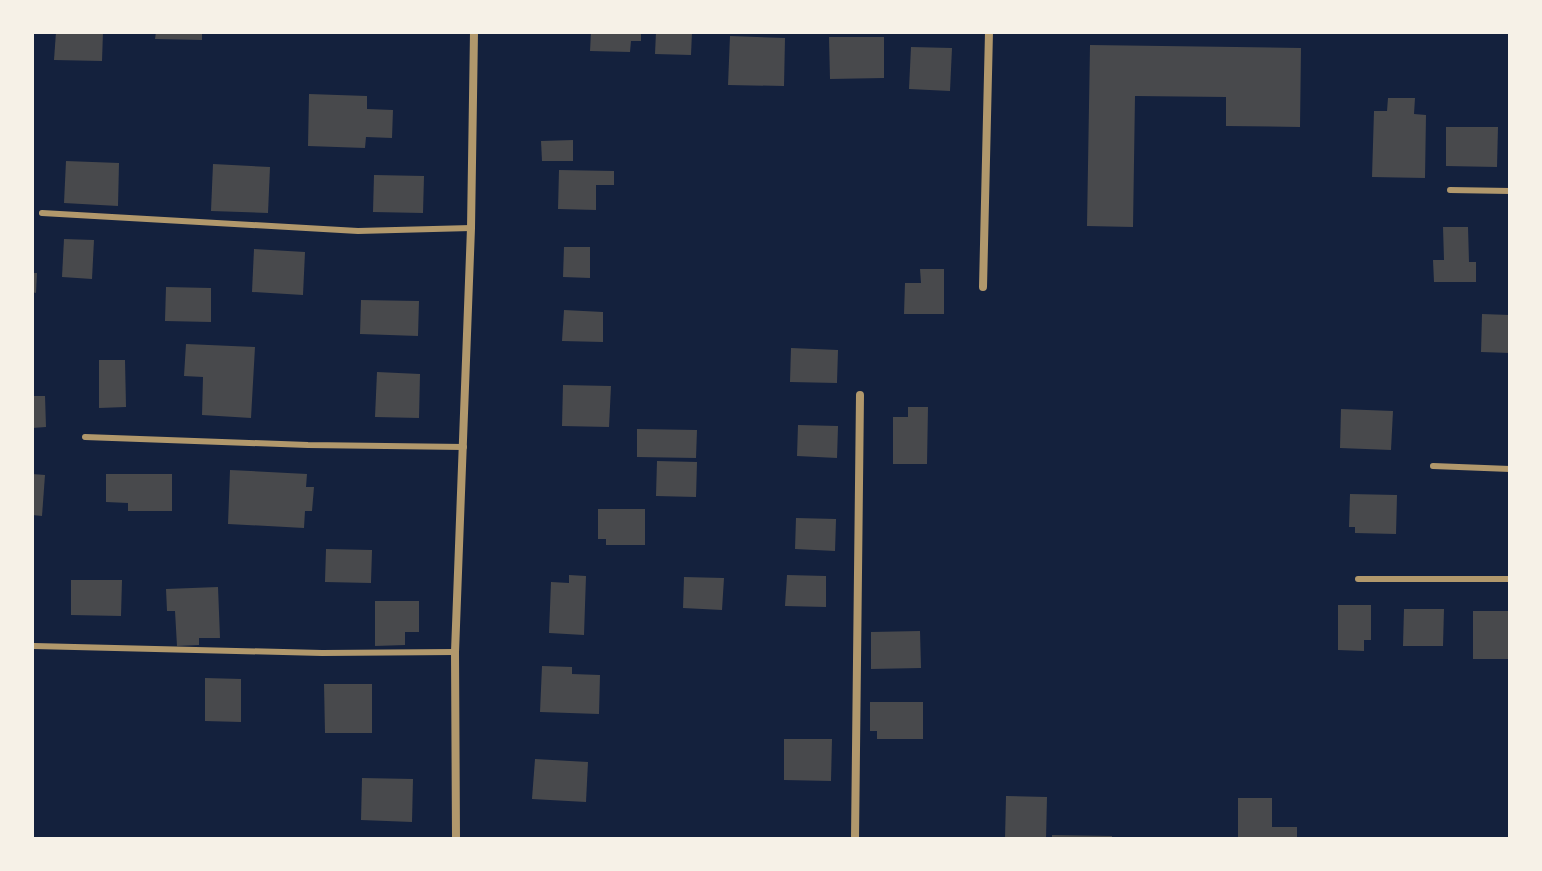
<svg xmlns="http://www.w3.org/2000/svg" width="1542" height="871" font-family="'Fira Sans',sans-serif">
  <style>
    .building { fill: #48494c }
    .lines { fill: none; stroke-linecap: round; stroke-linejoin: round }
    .service { stroke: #b1986c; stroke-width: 6 }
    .minor { stroke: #b1986c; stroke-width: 8 }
  </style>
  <rect width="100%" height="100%" fill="#14213d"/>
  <g class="building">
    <path d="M56,32H103L102,61L54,60Z"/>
    <path d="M156,32H202V40L155,39Z"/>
    <path d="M591,32H641V41H631L630,52L590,51Z"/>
    <path d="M656,32H692L691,55L655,54Z"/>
    <path d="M730,36L785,38L784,86L728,85Z"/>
    <path d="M829,37H884V78L830,79Z"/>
    <path d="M1090,45L1301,48L1300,127L1226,126V97L1135,96L1133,227L1087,226Z"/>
    <path d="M911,47L952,48L950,91L909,89Z"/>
    <path d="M309,94L367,96V109L393,110L392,138L366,137L365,148L308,146Z"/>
    <path d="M1388,98H1415L1414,114L1426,115L1425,178L1372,177L1374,111H1387Z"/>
    <path d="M1446,127H1498L1497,167L1446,166Z"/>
    <path d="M573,140V161H542L541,141Z"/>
    <path d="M66,161L119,163L118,206L64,203Z"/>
    <path d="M213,164L270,167L268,213L211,211Z"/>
    <path d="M559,170L614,171V185H596V210L558,209Z"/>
    <path d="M374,175L424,176L423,213L373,212Z"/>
    <path d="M1443,227H1468L1469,262H1476V282H1434L1433,260H1444Z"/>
    <path d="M64,239L94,240L92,279L62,277Z"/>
    <path d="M564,247H590V278L563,277Z"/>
    <path d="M254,249L305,252L303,295L252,292Z"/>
    <path d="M920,269H944V314H904L905,283H921Z"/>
    <path d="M32,273H37L36,293L32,292Z"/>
    <path d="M166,287L211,288V322L165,321Z"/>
    <path d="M361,300L419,301L418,336L360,334Z"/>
    <path d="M564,310L603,312V342L562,341Z"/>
    <path d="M1482,314L1510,315V353L1481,352Z"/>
    <path d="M186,344L255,347L251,418L202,415L203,377L184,376Z"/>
    <path d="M791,348L838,350L837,383L790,382Z"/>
    <path d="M99,360H125L126,407L99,408Z"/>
    <path d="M377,372L420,374L419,418L375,417Z"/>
    <path d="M563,385L611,386L609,427L562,426Z"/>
    <path d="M32,396H45L46,427L32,428Z"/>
    <path d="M908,407H928L927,464H893V417H908Z"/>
    <path d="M1341,409L1393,411L1391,450L1340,448Z"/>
    <path d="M798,425L838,426L837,458L797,456Z"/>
    <path d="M637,429L697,430L696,458L637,457Z"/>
    <path d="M657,461L697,462L696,497L656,496Z"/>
    <path d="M230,470L307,474L306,487H314L312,511H305L304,528L228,524Z"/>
    <path d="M32,474L45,475L42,516L32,515Z"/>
    <path d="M106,474H172V511H128V503L106,502Z"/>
    <path d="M1350,494L1397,495L1396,534L1355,533V527H1349Z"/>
    <path d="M598,509H645V545H606V539H598Z"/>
    <path d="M796,518L836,519L835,551L795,549Z"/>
    <path d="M326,549L372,550L371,583L325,582Z"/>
    <path d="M569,575L586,576L584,635L549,633L551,582L569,583Z"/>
    <path d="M787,575L826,576V607L785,606Z"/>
    <path d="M684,577L724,578L722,610L683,608Z"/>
    <path d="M71,580H122L121,616L71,615Z"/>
    <path d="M218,587L220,638H199V645L177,646L175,611H167L166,589Z"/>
    <path d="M375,601H419V632H405V645L375,646Z"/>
    <path d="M1338,605H1371V640H1364V651L1338,650Z"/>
    <path d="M1404,609H1444L1443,646H1403Z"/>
    <rect x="1473" y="611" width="37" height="48"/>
    <path d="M920,631L921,668L871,669V632Z"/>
    <path d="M542,666L572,667V674L600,675L599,714L540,712Z"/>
    <path d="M205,678L241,679V722L205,721Z"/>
    <path d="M324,684H372V733H325Z"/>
    <path d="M870,702H923V739H877V731H870Z"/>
    <path d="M784,739H832L831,781L784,780Z"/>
    <path d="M535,759L588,762L586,802L532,799Z"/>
    <path d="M362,778L413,779L412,822L361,820Z"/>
    <path d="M1006,796L1047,797L1046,839H1005Z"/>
    <path d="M1238,798H1272V827H1297V839H1238Z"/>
    <path d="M1052,835L1112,836V839H1052Z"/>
  </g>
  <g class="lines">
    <g class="service">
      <path d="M1450,190L1510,191"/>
      <path d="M42,213L358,231L471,228"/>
      <path d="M85,437L308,445L464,447"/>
      <path d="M1433,466L1510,469"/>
      <path d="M1358,579H1510"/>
      <path d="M34,646L322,653L455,652"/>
    </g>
    <g class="minor">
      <path d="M983,287L989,32"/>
      <path d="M456,839L455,652L471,228L474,32"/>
      <path d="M855,839L860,395"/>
    </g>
  </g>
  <rect width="1542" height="871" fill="none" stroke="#f6f1e7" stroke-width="68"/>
</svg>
